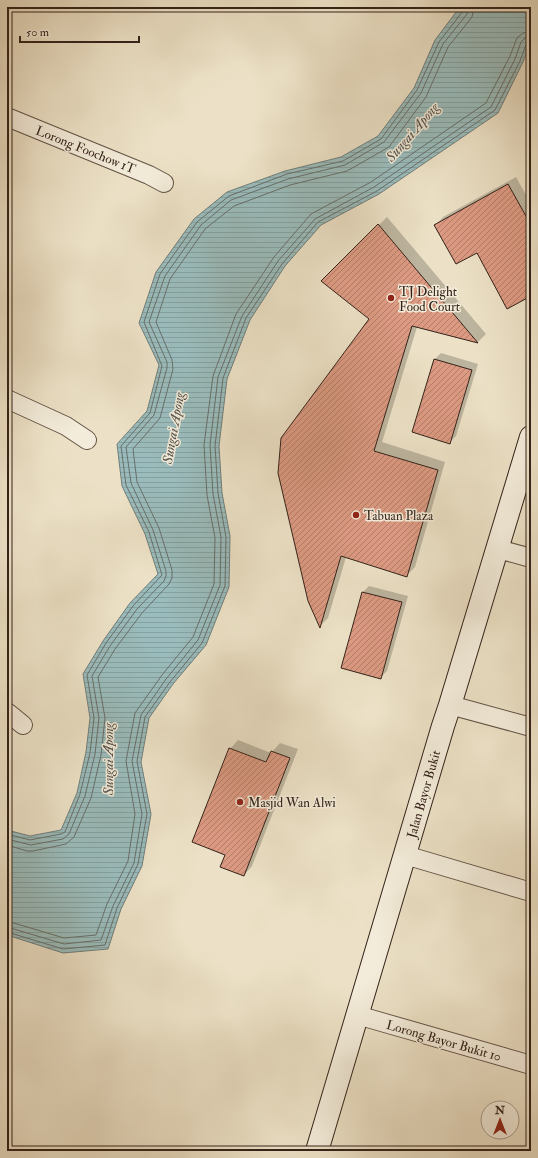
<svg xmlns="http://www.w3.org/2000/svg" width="538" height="1158" font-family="'IM FELL Double Pica',serif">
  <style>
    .water { fill: url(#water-rules); stroke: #717e7b }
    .shadow { fill: #0003 }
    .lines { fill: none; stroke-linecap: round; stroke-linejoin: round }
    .shore { stroke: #676f6b; stroke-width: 1 }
    .building { fill: url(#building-hatch); stroke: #34221a }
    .street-casing { stroke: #625245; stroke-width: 20 }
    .secondary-casing { stroke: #34221a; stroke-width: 24 }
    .street { stroke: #f3ecda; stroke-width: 18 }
    .secondary { stroke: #f3ecda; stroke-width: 22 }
    .poi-dot { fill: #8f2418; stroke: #f3ecda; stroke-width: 1.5 }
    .labels { text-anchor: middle; stroke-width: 3; stroke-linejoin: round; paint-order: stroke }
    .street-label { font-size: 13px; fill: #34221a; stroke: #f3ecda }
    .poi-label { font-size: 13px; fill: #34221a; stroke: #f3ecda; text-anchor: start }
    .water-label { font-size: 14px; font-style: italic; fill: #53504b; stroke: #f3ecda }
  </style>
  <defs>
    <pattern id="water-rules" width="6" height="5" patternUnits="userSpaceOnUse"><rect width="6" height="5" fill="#9abcbc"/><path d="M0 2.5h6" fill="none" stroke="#85a1a1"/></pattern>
    <pattern id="building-hatch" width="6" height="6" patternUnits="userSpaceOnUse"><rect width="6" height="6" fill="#dc9a82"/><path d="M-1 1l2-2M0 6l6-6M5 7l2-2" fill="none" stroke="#b37d6a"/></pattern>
  </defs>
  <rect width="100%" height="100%" fill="#ece1c6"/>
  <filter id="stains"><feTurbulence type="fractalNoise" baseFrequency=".005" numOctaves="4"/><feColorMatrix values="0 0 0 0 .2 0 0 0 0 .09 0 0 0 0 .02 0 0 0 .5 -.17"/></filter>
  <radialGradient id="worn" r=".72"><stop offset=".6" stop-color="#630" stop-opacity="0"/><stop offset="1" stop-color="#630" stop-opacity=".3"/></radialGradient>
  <path class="water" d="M460,7H531V42L523,62L498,113L379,194L321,225L285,266L250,320L227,379L219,446L222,493L230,536L229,587L206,645L173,684L149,718L141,762L151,814L142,866L121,909L108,949L63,953L7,935V830L30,836L61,830L77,793L86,752L90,718L83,674L103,641L130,603L158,574L145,534L122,486L117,444L147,411L159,365L139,323L156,272L194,219L227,192L285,171L341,157L378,136L414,88L435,40Z"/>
  <g class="shadow">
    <path d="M516,177L531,204V295L477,251L436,225L443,217Z"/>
    <path d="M387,217L486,334L478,342L417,327L382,442L445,462L415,567L406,576L346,557L328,618L320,626L370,319L322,281Z"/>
    <path d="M441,353L478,364L456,436L450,442L435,359Z"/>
    <path d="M369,586L408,596L387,671L380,678L342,667L363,592Z"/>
    <path d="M238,740L271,753L280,743L298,749L252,866L244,875L226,854L230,749Z"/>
  </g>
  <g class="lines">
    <g class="shore">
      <path d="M7,834L30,840L61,834L65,832L80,794L90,753L94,718L87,675L106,643L133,606L162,575L149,532L126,485L121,446L150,413L162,366L144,322L160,274L197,222L229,196L287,174L343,161L381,139L417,90L439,42L463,11V7"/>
      <path d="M7,839L31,845L63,839L69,834L85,796L95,754L99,718L92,676L110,646L137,609L164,581L166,576V571L153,530L131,483L126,447L154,415L167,368V362L149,322L165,276L201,225L231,200L288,179L345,165L384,142L421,93L443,44L467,14L468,7"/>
      <path d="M7,845L27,851H33L66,844L74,837L91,798L101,755L105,718L98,677L115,649L142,613L169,584L172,578V570L159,528L137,482L133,449L160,418L173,369L172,360L156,322L170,279L205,229L234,206L290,185L347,171L389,147L426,97L448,47L472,17L474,7"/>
      <path d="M7,921L64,938L96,935L107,904L128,861L135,814L126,761L135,713L162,675L193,637L214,584L215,538L207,495L204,445L213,376L236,314L274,257L311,214L371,182L486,103L510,56L517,38L523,33L531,31"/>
      <path d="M7,927L64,944L101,940L113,906L134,863L142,814L132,761L141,715L166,679L198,640L220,585L221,537L213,494L210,445L218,377L242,316L278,261L315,219L374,187L491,107L515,59L521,42L525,38L531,37"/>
      <path d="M7,932L63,949L105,945L117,908L138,864L147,814L137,761L145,717L170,682L202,643L225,586L226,537L218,493L215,446L223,378L246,318L282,264L318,222L377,191L495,110L520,61L526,45L531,42"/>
    </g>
  </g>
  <g class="building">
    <path d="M508,184L531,225V296L507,309L477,253L456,264L434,225Z"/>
    <path d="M378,224L478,343L412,326L374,451L438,470L407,577L341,556L320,628L308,601L278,473L281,438L369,319L321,281Z"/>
    <path d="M434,359L472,370L450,444L412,432Z"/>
    <path d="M362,592L402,602L381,679L341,668Z"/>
    <path d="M229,748L266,762L271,751L290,758L244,876L220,867L225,855L192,842Z"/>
  </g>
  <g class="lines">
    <g class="street-casing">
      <g id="street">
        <path d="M7,117L149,175L164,183"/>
        <path d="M7,399L66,426L87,440"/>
        <path d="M498,549L531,558"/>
        <path d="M450,705L531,727"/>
        <path d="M7,712L23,725"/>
        <path d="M405,855L531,892"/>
        <path d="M357,1015L531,1065"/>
      </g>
    </g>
    <g class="secondary-casing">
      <path id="secondary" d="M317,1151L443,726L450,705L531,437"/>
    </g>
    <use href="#street" class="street"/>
    <use href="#secondary" class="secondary"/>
  </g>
  <g class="poi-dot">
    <circle cx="391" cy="298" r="4"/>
    <circle cx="356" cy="515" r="4"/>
    <circle cx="240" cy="802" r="4"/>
  </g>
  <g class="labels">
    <g class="street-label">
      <text transform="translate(86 149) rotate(22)" y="5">Lorong Foochow 1T</text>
      <text transform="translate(423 794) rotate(-74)" y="5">Jalan Bayor Bukit</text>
      <text transform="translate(444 1040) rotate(16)" y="5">Lorong Bayor Bukit 10</text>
    </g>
    <g class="poi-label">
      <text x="399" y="296">TJ Delight<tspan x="399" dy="15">Food Court</tspan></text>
      <text x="364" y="520">Tabuan Plaza</text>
      <text x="248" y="807">Masjid Wan Alwi</text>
    </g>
    <g class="water-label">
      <text transform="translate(412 132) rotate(-49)" y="5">Sungai Apong</text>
      <text transform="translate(173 428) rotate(-80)" y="5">Sungai Apong</text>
      <text transform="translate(108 759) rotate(-90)" y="5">Sungai Apong</text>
    </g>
  </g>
  <rect width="538" height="1158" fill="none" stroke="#ece1c6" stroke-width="24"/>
  <rect x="8" y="8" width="522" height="1142" fill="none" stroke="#34221a" stroke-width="2"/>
  <rect x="12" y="12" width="514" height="1134" fill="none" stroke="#34221a"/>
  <g transform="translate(500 1120)"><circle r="19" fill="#f3ecda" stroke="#a79b8d"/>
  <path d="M0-3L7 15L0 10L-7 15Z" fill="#8f2418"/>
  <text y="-6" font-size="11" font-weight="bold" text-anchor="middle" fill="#34221a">N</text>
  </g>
  <path d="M20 36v6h119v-6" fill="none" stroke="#34221a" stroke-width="2"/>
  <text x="26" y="36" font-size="12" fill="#34221a" stroke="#f3ecda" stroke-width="3" paint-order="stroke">50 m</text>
  <rect width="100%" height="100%" filter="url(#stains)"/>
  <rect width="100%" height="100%" fill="url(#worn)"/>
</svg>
